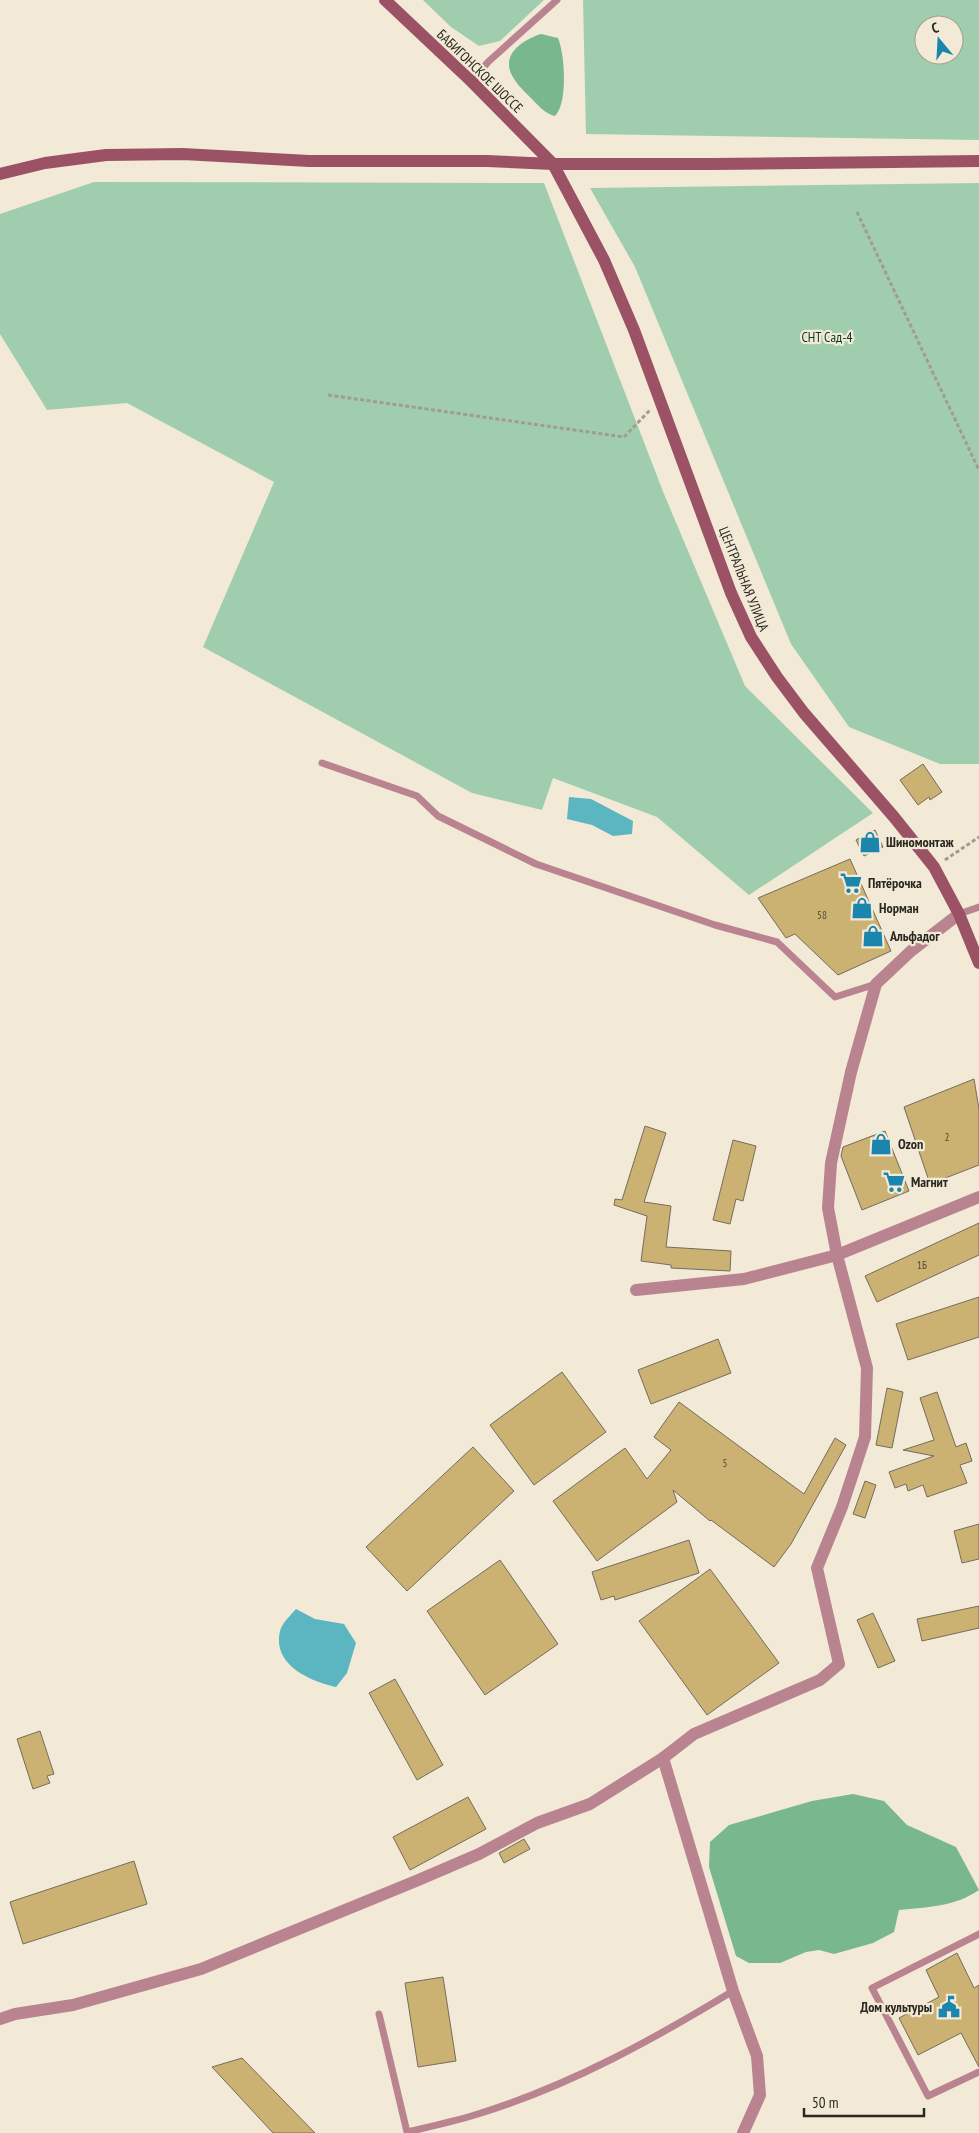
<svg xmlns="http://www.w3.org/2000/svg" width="979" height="2133" font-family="'PT Sans Narrow',sans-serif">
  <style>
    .green { fill: #a1cdaf; fill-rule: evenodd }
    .forest { fill: #79b78e }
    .water { fill: #5cb6c1 }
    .building { fill: #cbb172; stroke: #746d5d }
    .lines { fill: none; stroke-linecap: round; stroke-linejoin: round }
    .path { stroke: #a29c8e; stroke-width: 3; stroke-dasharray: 4 2.5; stroke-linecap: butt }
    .lane { stroke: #b98490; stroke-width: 7 }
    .street { stroke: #b98490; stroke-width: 12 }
    .secondary { stroke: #9c5265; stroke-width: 12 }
    .labels { text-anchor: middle; stroke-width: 4.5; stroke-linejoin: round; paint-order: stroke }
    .number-label { font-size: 11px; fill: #534a35 }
    .street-label { font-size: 14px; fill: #2b2821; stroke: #f2ead7 }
    .park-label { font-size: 14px; fill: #083b20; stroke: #f2ead7 }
    .poi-label { font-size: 14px; font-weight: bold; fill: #2b2821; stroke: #f2ead7; text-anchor: start }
  </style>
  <rect width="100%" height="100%" fill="#f2ead7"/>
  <g class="green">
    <path d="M423,0H544L500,41L479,46L451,27Z"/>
    <path d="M583,0H979V140L586,134ZM924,25H954V55H924Z"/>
    <path d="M94,182L544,183L664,494L745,686L873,813L749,895L657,817L553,778L542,810L472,793L203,647L274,482L127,403L47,410L0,334V214Z"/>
    <path d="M979,183V764H940L849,727L791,644L635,267L590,188Z"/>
  </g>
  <g class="forest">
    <path d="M541,34L558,38C565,54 568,104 555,116C545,114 538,105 531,98C523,90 509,77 509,65C508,49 528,38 541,34Z"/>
    <path d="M853,1794L884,1801L907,1825L956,1847L979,1890C954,1907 928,1907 899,1910L894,1932L873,1943L834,1954L819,1950L806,1952L780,1963H749L736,1956L709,1867L710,1842L729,1825L812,1801Z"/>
  </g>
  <g class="water">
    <path d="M569,797L591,799L633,821L632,834L613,836L592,825L567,819Z"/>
    <path d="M296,1609L315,1619L344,1624L356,1643L347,1673L336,1687C310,1681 272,1665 280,1631C282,1623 291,1615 296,1609Z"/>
  </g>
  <g class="building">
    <path d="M923,764L942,792L930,800L929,797L918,805L900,780Z"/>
    <path d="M875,830L883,847L864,856L856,840Z"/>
    <path d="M850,859L891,951L838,975L795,934L786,938L758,898Z"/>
    <path d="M974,1079L979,1109V1165L930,1184L904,1107Z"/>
    <path d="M645,1126L666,1133L644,1202L671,1206L666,1247L731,1251L730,1271L671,1268V1265L641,1261L647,1216L614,1205L615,1199L622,1200Z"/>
    <path d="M885,1131L909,1191L862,1210L841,1156L843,1147Z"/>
    <path d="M733,1140L756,1146L743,1201L736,1199L730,1224L713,1220Z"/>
    <path d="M979,1223V1255L877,1302L865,1276Z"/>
    <path d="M979,1297V1337L908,1360L896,1324Z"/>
    <path d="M718,1339L731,1373L651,1404L638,1370Z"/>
    <path d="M562,1372L606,1432L534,1485L490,1425Z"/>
    <path d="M887,1388L903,1392L892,1448L876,1445Z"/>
    <path d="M937,1392L956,1447L966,1443L972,1461L960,1465L967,1483L927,1497L923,1485L908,1491L906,1484L895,1488L889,1472L934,1456L903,1450L934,1440L920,1398Z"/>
    <path d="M679,1402L804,1494L835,1438L846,1445L791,1544L774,1567L711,1520L710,1521L673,1490L677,1502L597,1561L553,1501L625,1448L647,1479L671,1450L654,1437Z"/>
    <path d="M473,1447L514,1491L407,1591L366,1547Z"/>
    <path d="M865,1481L876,1485L865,1518L853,1514Z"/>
    <path d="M979,1524V1559L962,1563L954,1531Z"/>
    <path d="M689,1540L699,1573L615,1600L614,1596L601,1600L592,1572Z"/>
    <path d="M500,1560L558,1644L485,1695L427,1611Z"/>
    <path d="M710,1569L779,1663L707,1715L639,1621Z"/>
    <path d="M979,1606V1628L922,1641L917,1619Z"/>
    <path d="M873,1613L895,1661L878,1668L857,1620Z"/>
    <path d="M395,1679L443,1765L417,1780L369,1693Z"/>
    <path d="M40,1731L54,1774L47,1776L50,1783L33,1789L17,1739Z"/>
    <path d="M468,1797L486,1829L410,1870L393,1837Z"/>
    <path d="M524,1839L530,1849L504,1863L499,1853Z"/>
    <path d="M134,1861L147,1904L23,1944L10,1902Z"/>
    <path d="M957,1953L974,1988L979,1985V2067L961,2033L918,2055L899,2018L939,1997L926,1970Z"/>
    <path d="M443,1977L456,2061L418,2067L405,1983Z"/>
    <path d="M242,2058L315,2133H273L212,2067Z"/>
  </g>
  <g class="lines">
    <g class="path">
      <path d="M857,212L979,470"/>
      <path d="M328,395L624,437L650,410"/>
      <path d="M945,860L979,837"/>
    </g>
    <g class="lane">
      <path d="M472,82L488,62L557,0"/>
      <path d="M322,763L417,796L438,816L536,864L715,925L777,942L835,997L876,984"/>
      <path d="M959,914L979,907"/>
      <path d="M979,1934L872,1988L928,2096L979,2072"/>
      <path d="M379,2014L407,2132C432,2126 457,2121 481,2113C571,2085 654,2039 733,1991"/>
    </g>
    <g class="street">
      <path d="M636,1290L744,1279L837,1255L979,1197"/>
      <path d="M663,1758L733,1991L757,2056L760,2095L743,2133"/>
      <path d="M0,2019L15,2014L73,2005L201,1969L416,1881L479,1854L537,1823L590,1804L663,1758L694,1734L820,1680L839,1664L817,1568L842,1507L865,1437L867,1368L837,1255L828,1208L831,1163L851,1072L876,984L911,951L959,914"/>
    </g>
    <g class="secondary">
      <path d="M385,0L472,82L553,164L604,260L634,330L731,593L751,637L777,677L804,713L894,817L934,867L959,914L979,963"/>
      <path d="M0,174L45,163L106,155L183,154L309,161H487L553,164H712L979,161"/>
    </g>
  </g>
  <defs>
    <g id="shop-bare" transform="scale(1.725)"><path d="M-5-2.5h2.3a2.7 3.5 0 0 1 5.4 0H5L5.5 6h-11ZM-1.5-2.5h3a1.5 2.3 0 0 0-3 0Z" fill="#1a85ad" stroke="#f2ead7" stroke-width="2.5" paint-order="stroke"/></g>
    <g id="supermarket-bare" transform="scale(1.725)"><path d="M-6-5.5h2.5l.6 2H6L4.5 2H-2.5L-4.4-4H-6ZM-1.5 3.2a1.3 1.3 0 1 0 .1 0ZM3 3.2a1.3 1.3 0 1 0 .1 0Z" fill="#1a85ad" stroke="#f2ead7" stroke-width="2.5" paint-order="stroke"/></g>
    <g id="civic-bare" transform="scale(1.725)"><path d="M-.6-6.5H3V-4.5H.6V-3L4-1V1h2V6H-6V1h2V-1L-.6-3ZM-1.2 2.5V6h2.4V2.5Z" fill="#1a85ad" stroke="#f2ead7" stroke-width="2.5" paint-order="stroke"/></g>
  </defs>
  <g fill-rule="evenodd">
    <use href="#shop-bare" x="870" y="842"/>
    <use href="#supermarket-bare" x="851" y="883"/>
    <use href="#shop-bare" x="862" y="908"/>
    <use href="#shop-bare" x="873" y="936"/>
    <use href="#shop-bare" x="881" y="1144"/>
    <use href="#supermarket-bare" x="894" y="1182"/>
    <use href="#civic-bare" x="949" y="2007"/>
  </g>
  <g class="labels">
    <g class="number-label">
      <text x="822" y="919">58</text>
      <text x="947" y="1141">2</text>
      <text x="922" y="1269">1Б</text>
      <text x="725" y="1467">5</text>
    </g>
    <g class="street-label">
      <text transform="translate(480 71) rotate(44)" y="5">БАБИГОНСКОЕ ШОССЕ</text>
      <text transform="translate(744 579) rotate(68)" y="5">ЦЕНТРАЛЬНАЯ УЛИЦА</text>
    </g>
    <g class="park-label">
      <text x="827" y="342">СНТ Сад-4</text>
    </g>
    <g class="poi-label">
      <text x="886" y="847">Шиномонтаж</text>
      <text x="868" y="888">Пятёрочка</text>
      <text x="879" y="913">Норман</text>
      <text x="890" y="941">Альфадог</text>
      <text x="898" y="1149">Ozon</text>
      <text x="911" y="1187">Магнит</text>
      <text x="932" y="2012" text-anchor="end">Дом культуры</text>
    </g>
  </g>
  <g transform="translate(939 40) rotate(342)"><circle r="24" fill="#f2ead7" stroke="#a29c8e"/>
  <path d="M0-4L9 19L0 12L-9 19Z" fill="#1a85ad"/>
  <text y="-8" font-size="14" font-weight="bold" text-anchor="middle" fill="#2b2821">С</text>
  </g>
  <path d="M804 2108v8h120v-8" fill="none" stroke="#2b2821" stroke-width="2.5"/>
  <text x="812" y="2108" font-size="15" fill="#2b2821" stroke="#f2ead7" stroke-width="4" paint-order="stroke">50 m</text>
</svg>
